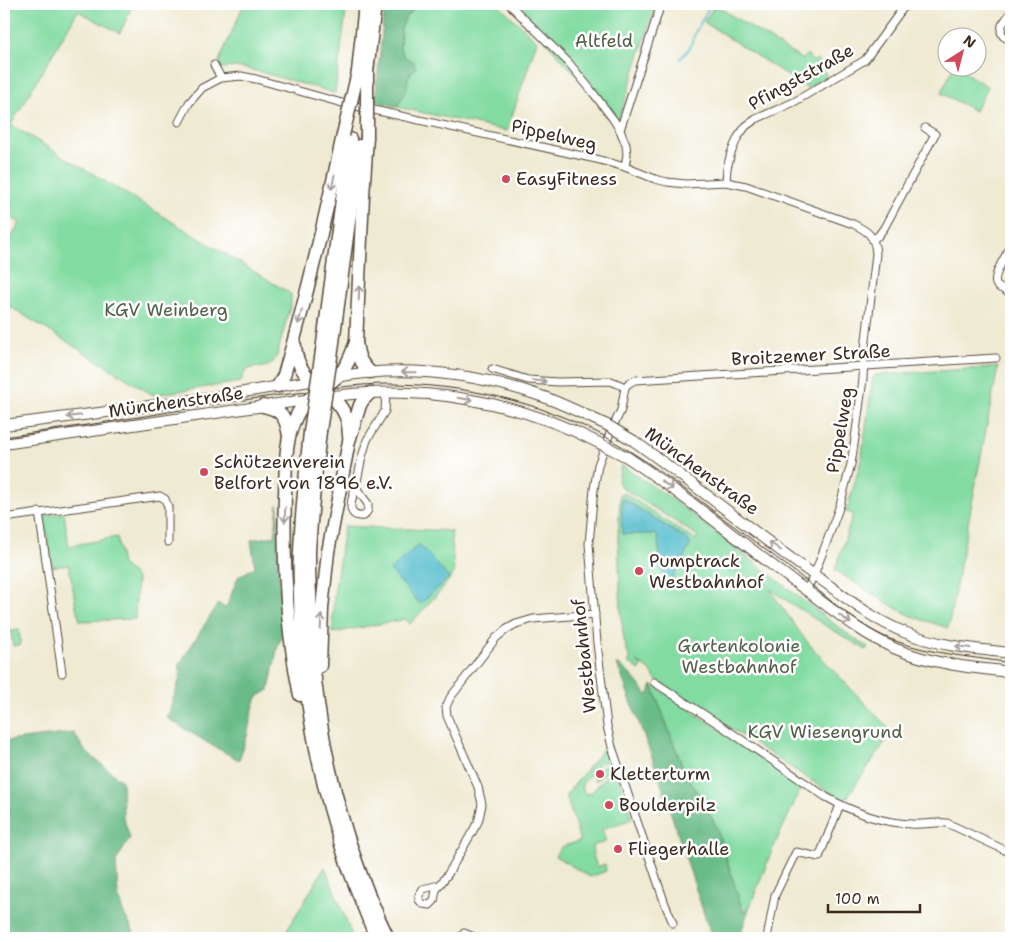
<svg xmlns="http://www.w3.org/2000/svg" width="1015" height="942" font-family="'Shantell Sans',sans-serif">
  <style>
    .green { fill: #82dba1; stroke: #5e8260; fill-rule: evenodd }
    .forest { fill: #69bb87; stroke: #527252 }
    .water { fill: #50bbcc; stroke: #467275 }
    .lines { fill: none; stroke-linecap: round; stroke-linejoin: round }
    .stream { stroke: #50bbcc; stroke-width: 2 }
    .street-casing { stroke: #564739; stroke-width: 9 }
    .secondary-casing { stroke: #564739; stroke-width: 12 }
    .highway-casing { stroke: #564739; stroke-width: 15 }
    .street { stroke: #fff; stroke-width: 7 }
    .secondary { stroke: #fff; stroke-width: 10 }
    .highway { stroke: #fff; stroke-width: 12 }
    .tram { stroke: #3b2a1e; stroke-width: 1 }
    .secondary-bridge-casing { stroke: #564739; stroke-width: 12; stroke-linecap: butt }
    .highway-bridge-casing { stroke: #564739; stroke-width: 15; stroke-linecap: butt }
    .secondary-bridge { stroke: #fff; stroke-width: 10 }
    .highway-bridge { stroke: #fff; stroke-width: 12 }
    .oneway { stroke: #a79f9a }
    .poi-dot { fill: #d1495b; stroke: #fff; stroke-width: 2 }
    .labels { text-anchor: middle; stroke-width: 5; stroke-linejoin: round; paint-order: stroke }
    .park-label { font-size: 18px; fill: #505f45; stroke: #fff }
    .street-label { font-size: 18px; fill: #3b2a1e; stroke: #fff }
    .poi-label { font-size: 18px; fill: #3b2a1e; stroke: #fff; text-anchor: start }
  </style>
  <rect width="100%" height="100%" fill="#fff"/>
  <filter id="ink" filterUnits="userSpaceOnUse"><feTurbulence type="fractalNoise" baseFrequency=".02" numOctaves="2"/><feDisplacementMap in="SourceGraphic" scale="10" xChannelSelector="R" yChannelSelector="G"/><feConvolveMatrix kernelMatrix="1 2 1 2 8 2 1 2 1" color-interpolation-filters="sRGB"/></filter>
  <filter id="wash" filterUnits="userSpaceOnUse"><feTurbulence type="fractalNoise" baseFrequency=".0096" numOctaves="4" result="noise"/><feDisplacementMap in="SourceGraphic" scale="20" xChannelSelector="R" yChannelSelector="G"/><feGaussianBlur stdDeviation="1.12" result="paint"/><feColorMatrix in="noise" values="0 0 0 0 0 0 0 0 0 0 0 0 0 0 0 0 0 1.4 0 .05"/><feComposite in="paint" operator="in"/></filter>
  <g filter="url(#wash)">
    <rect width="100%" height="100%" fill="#efead2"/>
    <g class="green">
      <path d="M4,4H133L120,33L78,11L11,125L148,207L291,294V303L277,355C270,376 252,360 244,374C243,375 241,382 241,382L153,395L4,303V271L6,267L4,265V248L20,223L4,213Z"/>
      <path d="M244,4H347L335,93L249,69L235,67L223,68L221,67L219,61Z"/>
      <path d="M415,4H498L537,41L507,131L397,107L407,88L408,77L416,67L413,61L404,57L400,47L401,29L406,16L412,12Z"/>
      <path d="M512,4H656L619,119H616Z"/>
      <path d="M715,5L803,60L807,54L813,62L817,59L827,76L807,88L704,22Z"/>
      <path d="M953,68H958L988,87L975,111L941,93Z"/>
      <path d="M998,367L948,628L914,617L897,609L835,570L853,514L846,512L861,461L873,377L876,375Z"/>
      <path d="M621,465L672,499L842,630L868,647L866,650L818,621L769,589L804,638L818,654L892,732L844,802L655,679L650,670L636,661L642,666L640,670L628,662L631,658L629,657L624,640L621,613L618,538L620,494L624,493L695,540L698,536L621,487L618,481ZM622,499H625L688,540L690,543V546L673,577L672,578L661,571L658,537L657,535L654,534H622Z"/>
      <path d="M64,513L69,546L117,537L122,565L137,578L135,619L80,621L76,607L69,565L52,567L44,516Z"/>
      <path d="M344,526L451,531L454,573L442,589L410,624L406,619L332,633L334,595Z"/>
      <path d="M19,630L21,645L13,646L11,631Z"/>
      <path d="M652,685L803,784L771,853L749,909L743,912L716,826L705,805L684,771Z"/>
      <path d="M607,747L609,748L632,819L602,829L606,842L592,846L593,855L597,867L605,864L606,871L590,877L555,856L561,847L580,841L566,795L604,748ZM601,762H605L615,771L616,775H615L610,772L591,793L586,794L582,788V784Z"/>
      <path d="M605,766L608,768V771L596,781L592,777L602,767Z"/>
      <path d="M325,867L353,938H282Z"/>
    </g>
    <g class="forest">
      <path d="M385,4H415L412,12L406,16L401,29L400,47L404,57L413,61L416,67L408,77L407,88L397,107L375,101Z"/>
      <path d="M278,504V557L283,633L278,645L269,690L257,697L252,712L247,736L239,760L211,745L167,718L180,678L179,665L218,604L226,608L238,577L255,567L251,540L275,536Z"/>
      <path d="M617,664C629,670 639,685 648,696L652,685L684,771L705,805L716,826L743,912L749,909L739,938H712L656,768Z"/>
      <path d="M74,733L85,751L122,781L123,816L130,838L116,861L118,895L123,912L137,938H4V741Z"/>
    </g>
    <g class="water">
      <path d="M623,499L688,540L690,543V546L673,577L671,578L661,571L658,537L657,535L654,534H622V501Z"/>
      <path d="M419,544L449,578L420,604L390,570Z"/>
    </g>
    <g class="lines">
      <path class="stream" d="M680,59L689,49L696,31L711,4"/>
    </g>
  </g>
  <g filter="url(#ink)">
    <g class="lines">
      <g class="street-casing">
        <g id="street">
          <path d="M509,4L569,63L591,90L613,119L620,130L626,145L627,154L625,167"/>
          <path d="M1011,12L1002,25L1001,32L1003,36L1011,41"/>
          <path d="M214,65L221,78"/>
          <path d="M179,122L189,103L202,88L221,78L241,76L256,79L342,103L596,159L625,167L655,179L667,182L686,184L726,182L746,186L853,224C868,231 875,236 876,254L864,357L863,379L856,431L851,464L840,505L826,544L814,575L806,591"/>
          <path d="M620,130L661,4"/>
          <path d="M726,182L727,168L731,153L738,137L746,126L756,119L794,102L865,60L906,4"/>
          <path d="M873,239L878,236L884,228L935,134L925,128"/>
          <path d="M1011,246C1007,254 990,278 997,286C1001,289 1007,291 1011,294"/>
          <path d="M492,369L528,380L558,382L611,381L625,387"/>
          <path d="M356,486C352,498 344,518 364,516L368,510V504L359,492L356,486L362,457L367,440L385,411L386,392"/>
          <path d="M39,512L62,673"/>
          <path d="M4,518L160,496L165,499L168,507V542"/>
          <path d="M654,682L723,727L826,797C851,811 882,823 911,824C923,825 935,822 947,823L1011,853"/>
          <path d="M439,885L423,889L419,895V900L423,904L430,905L434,901L436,890L448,874L478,822L480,814L482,804L478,787L447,716L446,707L450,698L496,638L507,629L516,624L533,619L595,614"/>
          <path d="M673,923L665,904L612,747L607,726L597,643L589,544L594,489L598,465L610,433L621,410L625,387L629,383L635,380L996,358"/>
          <path d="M461,938L464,933L476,938"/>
          <path d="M767,938L775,895L796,852L819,857L840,805"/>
        </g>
      </g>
      <g class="secondary-casing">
        <g id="secondary">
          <path d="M335,377C404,365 475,373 541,396C564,404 585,415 607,425"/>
          <path d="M326,397C419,384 516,400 599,443"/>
          <path d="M4,425L99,413L214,397L316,380"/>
          <path d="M634,441L656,457C712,498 766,542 823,581C849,600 874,620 904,632C937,646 975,649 1011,653"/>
          <path d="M4,444L312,399"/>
          <path d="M627,457C691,499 748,549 810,593C838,614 864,635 896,649C932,664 972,668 1011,672"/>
        </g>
      </g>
      <g class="highway-casing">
        <g id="highway">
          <path d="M358,72L365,4"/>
          <path d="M367,72L375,4"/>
          <path d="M367,137L363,196L356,342C358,357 360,362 370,372"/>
          <path d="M295,346C298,387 334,386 346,417C348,423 349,430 349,436"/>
          <path d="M332,350L359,146"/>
          <path d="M322,351L350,139"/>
          <path d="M278,386L284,375C307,296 326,215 343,135"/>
          <path d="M263,406C282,410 286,417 289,436"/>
          <path d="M320,431C316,471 311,511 309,552C309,565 309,579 310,593C311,712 336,831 388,938"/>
          <path d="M310,432C306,473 301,513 300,554C299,567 300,581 300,595C301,686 317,775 346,860C355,887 366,912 376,938"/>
          <path d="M320,666L322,608L328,552L349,441L360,405L363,400L370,393"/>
          <path d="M300,695C286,629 283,562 285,495C286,469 284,441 296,417C305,396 324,390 339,375C348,366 352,353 356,342"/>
        </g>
      </g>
      <use href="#street" class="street"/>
      <use href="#secondary" class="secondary"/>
      <use href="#highway" class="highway"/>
      <path class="tram" d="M4,437C67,428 130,419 193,408C231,402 268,396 306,392C333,388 360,384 388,384C462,384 538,401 604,436C644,458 680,485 716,513C743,533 769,552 795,572C824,594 850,620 883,636C924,654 968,656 1011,663"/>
      <g class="secondary-bridge-casing">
        <g id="secondary-bridge">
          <path d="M607,425L634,441"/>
          <path d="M599,443L627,457"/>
        </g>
      </g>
      <g class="highway-bridge-casing">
        <g id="highway-bridge">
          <path d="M343,135L358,72"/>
          <path d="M367,137V72"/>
          <path d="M320,431L332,350"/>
          <path d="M310,432L322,351"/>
        </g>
      </g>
      <use href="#secondary-bridge" class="secondary-bridge"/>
      <use href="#highway-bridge" class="highway-bridge"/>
    </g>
    <defs><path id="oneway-shaft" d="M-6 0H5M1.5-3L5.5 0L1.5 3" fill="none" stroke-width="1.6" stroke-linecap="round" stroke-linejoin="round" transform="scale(1.25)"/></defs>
    <g class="oneway">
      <use href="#oneway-shaft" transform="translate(333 182) rotate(102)"/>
      <use href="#oneway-shaft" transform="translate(359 293) rotate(-88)"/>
      <use href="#oneway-shaft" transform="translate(300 317) rotate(105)"/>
      <use href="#oneway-shaft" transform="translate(409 372) rotate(-179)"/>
      <use href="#oneway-shaft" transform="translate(539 381) rotate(5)"/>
      <use href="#oneway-shaft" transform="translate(465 399) rotate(10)"/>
      <use href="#oneway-shaft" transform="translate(74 416) rotate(174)"/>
      <use href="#oneway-shaft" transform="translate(667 485) rotate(36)"/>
      <use href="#oneway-shaft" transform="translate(285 515) rotate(92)"/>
      <use href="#oneway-shaft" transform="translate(775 546) rotate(-143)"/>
      <use href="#oneway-shaft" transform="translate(845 619) rotate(36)"/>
      <use href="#oneway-shaft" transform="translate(321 622) rotate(-87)"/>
      <use href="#oneway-shaft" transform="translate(963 647) rotate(-172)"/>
    </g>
  </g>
  <g class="poi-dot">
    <circle cx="506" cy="179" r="5"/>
    <circle cx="204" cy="472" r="5"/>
    <circle cx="639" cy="571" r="5"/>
    <circle cx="600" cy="774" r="5"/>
    <circle cx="609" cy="805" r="5"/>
    <circle cx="618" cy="849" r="5"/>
  </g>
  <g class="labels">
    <g class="park-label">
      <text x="604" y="47">Altfeld</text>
      <text x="166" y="316">KGV Weinberg</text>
      <text x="739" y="652">Gartenkolonie<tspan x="739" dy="21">Westbahnhof</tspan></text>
      <text x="825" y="738">KGV Wiesengrund</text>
    </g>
    <g class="street-label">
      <text transform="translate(801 77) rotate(-29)" y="6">Pfingststraße</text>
      <text transform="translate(554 135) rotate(13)" y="6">Pippelweg</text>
      <text transform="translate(811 355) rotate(-3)" y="6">Broitzemer Straße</text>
      <text transform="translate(176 402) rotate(-8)" y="6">Münchenstraße</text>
      <text transform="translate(840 430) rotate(-80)" y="6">Pippelweg</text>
      <text transform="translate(702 471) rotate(36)" y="6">Münchenstraße</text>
      <text transform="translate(584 656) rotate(-96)" y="6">Westbahnhof</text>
    </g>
    <g class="poi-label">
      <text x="516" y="185">EasyFitness</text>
      <text x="214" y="468">Schützenverein<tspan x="214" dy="21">Belfort von 1896 e.V.</tspan></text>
      <text x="649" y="567">Pumptrack<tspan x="649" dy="21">Westbahnhof</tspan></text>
      <text x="610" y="780">Kletterturm</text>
      <text x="619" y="811">Boulderpilz</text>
      <text x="628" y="855">Fliegerhalle</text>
    </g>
  </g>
  <rect width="1015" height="942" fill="none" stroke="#fff" stroke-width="20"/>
  <g transform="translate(962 52) rotate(36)"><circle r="24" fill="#ffffff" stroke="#b1aaa5"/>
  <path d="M0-4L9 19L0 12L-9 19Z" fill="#d1495b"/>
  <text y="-8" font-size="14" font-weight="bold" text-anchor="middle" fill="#3b2a1e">N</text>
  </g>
  <path d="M828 904v8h92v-8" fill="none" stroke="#3b2a1e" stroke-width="2.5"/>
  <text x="835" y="904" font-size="15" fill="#3b2a1e" stroke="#ffffff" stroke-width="4" paint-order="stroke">100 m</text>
</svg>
